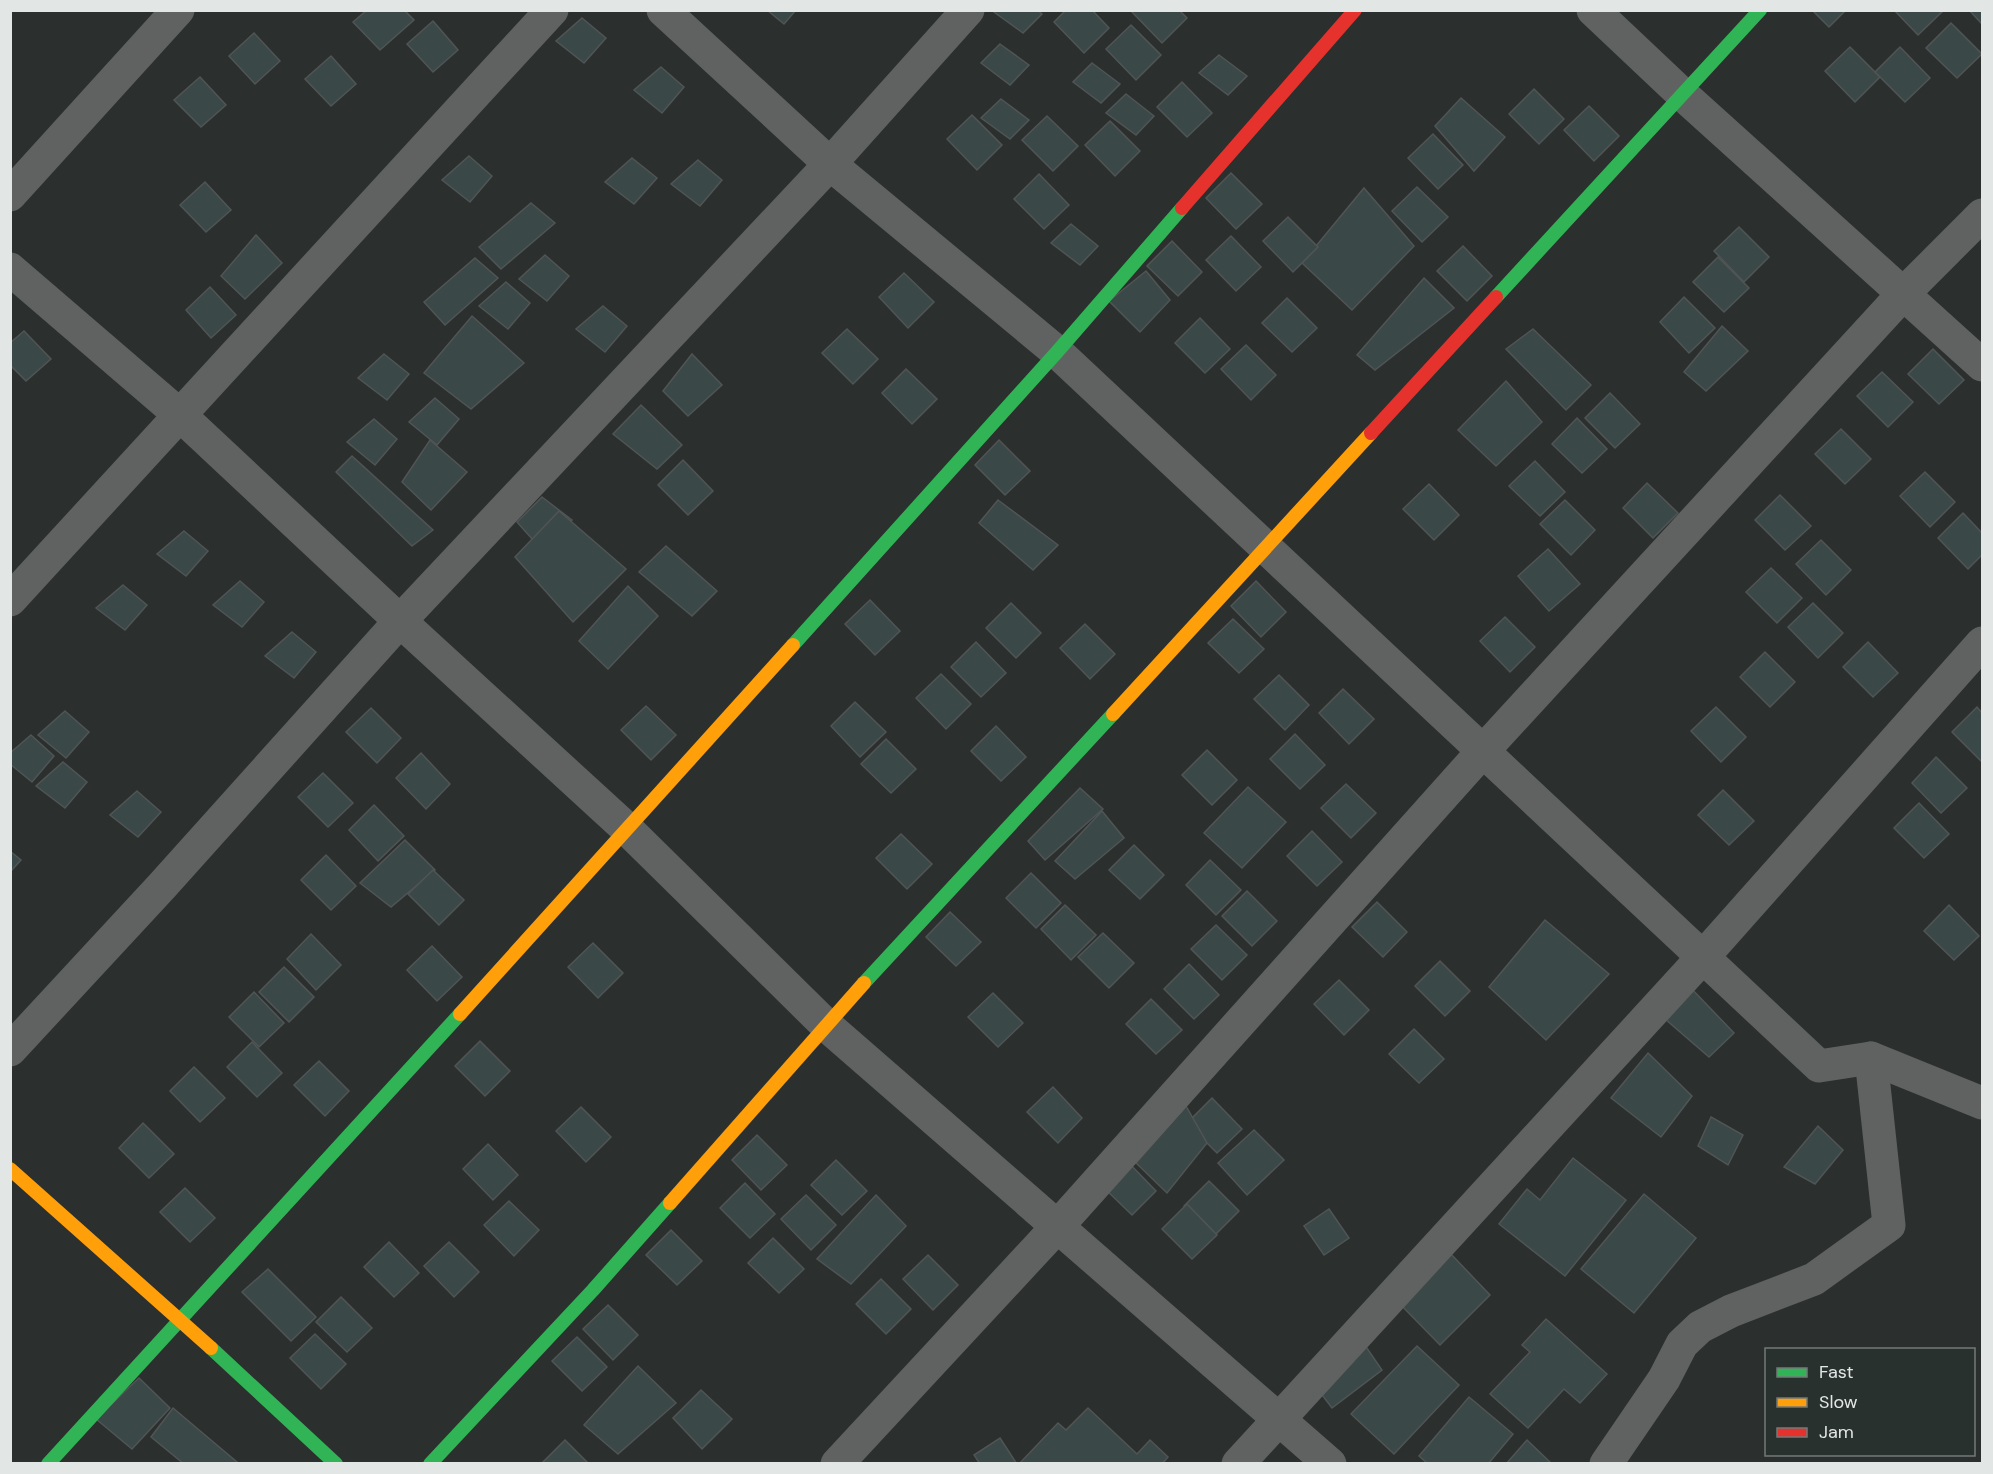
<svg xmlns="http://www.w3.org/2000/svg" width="1993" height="1474" font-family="'DM Sans',sans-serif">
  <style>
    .building { fill: #3b4848; stroke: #515454; stroke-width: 1.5 }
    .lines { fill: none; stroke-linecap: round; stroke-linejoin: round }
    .street { stroke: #606261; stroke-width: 33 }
    .fast { stroke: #30b455; stroke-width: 14 }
    .slow { stroke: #ff9f0a; stroke-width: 14 }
    .jam { stroke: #e5322d; stroke-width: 14 }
  </style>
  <rect width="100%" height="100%" fill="#2b2f2e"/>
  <g class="building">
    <path d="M367,10H404L414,20L380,50L353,22Z"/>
    <path d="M767,10H796L784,24Z"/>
    <path d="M995,10H1037L1042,14L1023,33L994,12Z"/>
    <path d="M1066,10H1092L1109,28L1084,53L1054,22Z"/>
    <path d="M1134,10H1179L1187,18L1162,43L1132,12Z"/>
    <path d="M1812,10H1846L1829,27Z"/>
    <path d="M1894,10H1944L1918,35Z"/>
    <path d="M1969,10H1982V24Z"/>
    <path d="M582,18L606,38L584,63L556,41Z"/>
    <path d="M433,21L458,50L433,72L407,44Z"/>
    <path d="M1951,23L1982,54L1957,78L1926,48Z"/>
    <path d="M1131,25L1161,55L1136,80L1106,49Z"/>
    <path d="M254,33L280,61L255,84L229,56Z"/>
    <path d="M1000,44L1029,65L1010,85L981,63Z"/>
    <path d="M1850,47L1880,77L1855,102L1825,71Z"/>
    <path d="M1900,47L1930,78L1905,102L1875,72Z"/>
    <path d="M1219,55L1247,76L1228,95L1199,73Z"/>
    <path d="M331,56L356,84L331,106L305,79Z"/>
    <path d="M1092,63L1120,84L1101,103L1073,82Z"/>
    <path d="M661,67L684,87L662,113L634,90Z"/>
    <path d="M200,77L226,105L201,127L174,100Z"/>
    <path d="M1182,82L1212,113L1187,137L1157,107Z"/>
    <path d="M1534,89L1564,119L1539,144L1509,114Z"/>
    <path d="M1126,94L1154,116L1136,135L1106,113Z"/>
    <path d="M1461,98L1505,137L1474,171L1435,126Z"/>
    <path d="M1001,99L1029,120L1010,139L981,118Z"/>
    <path d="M1589,106L1619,136L1594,161L1564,130Z"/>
    <path d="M972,115L1002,145L977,170L947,139Z"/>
    <path d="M1047,116L1078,146L1053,171L1022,140Z"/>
    <path d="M1110,121L1140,151L1115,176L1085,145Z"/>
    <path d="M1433,134L1463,165L1438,189L1408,158Z"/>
    <path d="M469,156L492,176L470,202L442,180Z"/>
    <path d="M632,158L657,178L634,204L605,182Z"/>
    <path d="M698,160L722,180L700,206L671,184Z"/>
    <path d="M1231,173L1262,204L1236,229L1206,198Z"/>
    <path d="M1039,174L1069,205L1044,229L1014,199Z"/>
    <path d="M205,182L231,210L206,232L180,205Z"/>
    <path d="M1417,187L1448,217L1422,242L1392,211Z"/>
    <path d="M1364,188L1414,246L1352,310L1302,263Z"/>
    <path d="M531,203L555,223L501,269L479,247Z"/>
    <path d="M1288,217L1318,247L1293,272L1263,241Z"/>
    <path d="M1071,224L1098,246L1080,265L1051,243Z"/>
    <path d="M1739,227L1769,257L1744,282L1714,251Z"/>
    <path d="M256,235L282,263L245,299L221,276Z"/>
    <path d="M1231,236L1261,267L1236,291L1206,260Z"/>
    <path d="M1172,241L1202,272L1178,296L1147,266Z"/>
    <path d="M1463,246L1492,276L1467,301L1437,271Z"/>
    <path d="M545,255L569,276L547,301L519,279Z"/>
    <path d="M1718,257L1749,288L1724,312L1693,282Z"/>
    <path d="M475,258L498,278L445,325L424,302Z"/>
    <path d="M1146,271L1170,300L1140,332L1109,301Z"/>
    <path d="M904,273L934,302L908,328L879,297Z"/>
    <path d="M1424,278L1454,308L1375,370L1357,355Z"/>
    <path d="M506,282L530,303L508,329L479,306Z"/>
    <path d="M210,287L236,315L211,338L186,310Z"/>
    <path d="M1684,297L1715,328L1689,353L1660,322Z"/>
    <path d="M1287,298L1317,328L1292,352L1262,323Z"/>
    <path d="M603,306L627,326L605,352L576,329Z"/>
    <path d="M472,316L524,363L471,409L424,373Z"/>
    <path d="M1200,318L1230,349L1205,373L1175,343Z"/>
    <path d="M1722,326L1748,351L1706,391L1684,372Z"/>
    <path d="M847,329L878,359L853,384L822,353Z"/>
    <path d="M1533,329L1591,385L1566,410L1506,349Z"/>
    <path d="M24,331L51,359L26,381L10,365V343Z"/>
    <path d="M1246,345L1276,375L1251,400L1221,369Z"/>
    <path d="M1933,349L1964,380L1939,404L1908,374Z"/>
    <path d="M384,354L409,374L387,400L358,378Z"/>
    <path d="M692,354L722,385L688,416L663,391Z"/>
    <path d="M906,369L937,399L912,424L882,393Z"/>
    <path d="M1882,372L1913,402L1888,427L1857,396Z"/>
    <path d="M1506,381L1542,422L1496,466L1458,430Z"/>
    <path d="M1610,393L1640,424L1615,448L1585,418Z"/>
    <path d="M435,398L459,419L437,445L409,422Z"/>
    <path d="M641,405L682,445L657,469L613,434Z"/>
    <path d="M1577,418L1607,449L1582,473L1552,444Z"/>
    <path d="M374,419L397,439L375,465L347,442Z"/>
    <path d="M1841,429L1871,459L1845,484L1815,454Z"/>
    <path d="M430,440L467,472L431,510L402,482Z"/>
    <path d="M999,440L1030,471L1005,495L975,465Z"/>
    <path d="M352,456L433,530L412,546L336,472Z"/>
    <path d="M683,460L713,491L688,515L658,485Z"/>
    <path d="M1535,461L1565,492L1540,516L1509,486Z"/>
    <path d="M1925,472L1955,502L1930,527L1900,496Z"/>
    <path d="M1647,483L1678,513L1653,538L1623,508Z"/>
    <path d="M1429,484L1459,515L1434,540L1403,509Z"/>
    <path d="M1780,495L1811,526L1785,550L1755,520Z"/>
    <path d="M542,497L572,520L541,549L517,522Z"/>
    <path d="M998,500L1058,545L1033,570L979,523Z"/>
    <path d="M1565,500L1595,530L1571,555L1540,524Z"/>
    <path d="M559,511L626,569L573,622L515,557Z"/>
    <path d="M1963,513L1982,533V555L1968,569L1938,538Z"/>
    <path d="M184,531L208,551L186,576L157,554Z"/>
    <path d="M1821,540L1851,570L1826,595L1796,564Z"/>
    <path d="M666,546L717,591L692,616L639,572Z"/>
    <path d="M1548,549L1580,584L1549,611L1518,576Z"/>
    <path d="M1771,568L1802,598L1777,623L1746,592Z"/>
    <path d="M240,581L264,602L242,627L213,605Z"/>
    <path d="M1256,581L1286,612L1261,637L1231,606Z"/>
    <path d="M123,585L147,605L125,630L96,608Z"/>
    <path d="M628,586L658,616L608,669L579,641Z"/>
    <path d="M870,600L900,631L875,655L845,624Z"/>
    <path d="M1011,603L1041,633L1016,658L986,628Z"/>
    <path d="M1813,603L1843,633L1818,658L1788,627Z"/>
    <path d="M1505,617L1535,647L1510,672L1480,641Z"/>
    <path d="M1233,619L1264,649L1239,673L1208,643Z"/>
    <path d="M1085,624L1115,654L1090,679L1060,648Z"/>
    <path d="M292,632L316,652L294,678L265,656Z"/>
    <path d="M976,642L1006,673L981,697L951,667Z"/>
    <path d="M1868,642L1898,673L1873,697L1843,667Z"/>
    <path d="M1765,652L1795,682L1770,707L1740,677Z"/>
    <path d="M941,674L971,704L946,729L916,698Z"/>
    <path d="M1279,675L1309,705L1285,730L1254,699Z"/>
    <path d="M1343,689L1374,719L1349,744L1319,713Z"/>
    <path d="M855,702L886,732L860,757L831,726Z"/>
    <path d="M646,706L676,735L651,760L621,730Z"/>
    <path d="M1716,707L1746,737L1721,762L1691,731Z"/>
    <path d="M1977,707L1982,713V762L1952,732Z"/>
    <path d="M371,708L401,738L377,763L346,732Z"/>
    <path d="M65,711L89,732L66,758L38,735Z"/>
    <path d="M996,726L1026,757L1001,781L971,751Z"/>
    <path d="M1295,734L1325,765L1300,789L1270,759Z"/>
    <path d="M31,735L54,756L32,782L10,764V753Z"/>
    <path d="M886,739L916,769L891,793L861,764Z"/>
    <path d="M1207,750L1237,780L1212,805L1182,775Z"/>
    <path d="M421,753L450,784L426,809L396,778Z"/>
    <path d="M1936,757L1967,788L1941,813L1912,783Z"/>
    <path d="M63,762L87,782L65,808L36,786Z"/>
    <path d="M323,773L353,803L328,827L298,797Z"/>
    <path d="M1346,784L1376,813L1351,838L1321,808Z"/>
    <path d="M1248,787L1286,822L1242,868L1204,833Z"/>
    <path d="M1080,788L1103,809L1045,860L1028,841Z"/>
    <path d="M1723,790L1754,821L1729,845L1698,815Z"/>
    <path d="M137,791L161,812L138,837L110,815Z"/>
    <path d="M1919,803L1949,834L1924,858L1894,828Z"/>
    <path d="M374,805L404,836L378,861L349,830Z"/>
    <path d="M1102,811L1124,838L1075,879L1055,861Z"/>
    <path d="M1312,831L1342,862L1317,886L1287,856Z"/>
    <path d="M901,834L932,864L907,889L876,858Z"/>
    <path d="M405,840L435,870L391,907L360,883Z"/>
    <path d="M1134,845L1164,875L1140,899L1109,870Z"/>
    <path d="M10,851L21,860L10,872Z"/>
    <path d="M326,855L356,886L331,910L301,880Z"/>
    <path d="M1210,860L1241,890L1216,915L1186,885Z"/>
    <path d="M433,870L464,900L439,925L408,894Z"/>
    <path d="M1031,873L1061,903L1036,928L1006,898Z"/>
    <path d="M1247,891L1277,921L1252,946L1222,916Z"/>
    <path d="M1377,902L1407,932L1383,957L1352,927Z"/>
    <path d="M1065,905L1096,935L1071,960L1041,929Z"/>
    <path d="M1949,905L1979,936L1954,960L1924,931Z"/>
    <path d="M950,912L981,942L956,966L926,937Z"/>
    <path d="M1545,920L1609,974L1546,1040L1489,987Z"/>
    <path d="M1216,925L1247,955L1222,980L1191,949Z"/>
    <path d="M1103,933L1134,963L1109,988L1078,957Z"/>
    <path d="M311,934L341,965L316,990L287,959Z"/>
    <path d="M593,943L623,973L598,998L568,967Z"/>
    <path d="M432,946L462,977L437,1001L407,970Z"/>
    <path d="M1440,961L1470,991L1445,1016L1415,986Z"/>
    <path d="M1189,964L1219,995L1194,1019L1164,989Z"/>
    <path d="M284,967L314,997L289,1022L259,992Z"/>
    <path d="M1339,980L1369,1010L1344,1035L1314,1004Z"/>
    <path d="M1687,984L1734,1033L1709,1057L1657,1012Z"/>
    <path d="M254,992L284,1023L259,1047L229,1017Z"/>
    <path d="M993,993L1023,1023L998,1047L968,1017Z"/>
    <path d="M1151,999L1182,1030L1156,1054L1126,1024Z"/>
    <path d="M1414,1029L1444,1059L1419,1083L1389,1054Z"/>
    <path d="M480,1041L510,1071L485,1096L455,1066Z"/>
    <path d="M252,1042L282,1073L257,1097L227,1067Z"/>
    <path d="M1648,1053L1692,1096L1661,1137L1611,1098Z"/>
    <path d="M319,1061L349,1091L325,1116L294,1085Z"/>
    <path d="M194,1067L225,1098L200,1122L170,1091Z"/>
    <path d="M1053,1087L1082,1118L1058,1143L1027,1112Z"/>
    <path d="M1212,1098L1242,1129L1217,1153L1187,1123Z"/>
    <path d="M1186,1106L1207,1143L1167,1193L1136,1163Z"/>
    <path d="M581,1107L611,1137L586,1162L556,1131Z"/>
    <path d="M1711,1117L1743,1135L1728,1165L1698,1146Z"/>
    <path d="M143,1123L174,1154L149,1178L119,1148Z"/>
    <path d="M1818,1126L1843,1150L1815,1184L1784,1167Z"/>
    <path d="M1254,1130L1284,1160L1247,1195L1218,1163Z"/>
    <path d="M757,1135L787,1165L761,1190L732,1160Z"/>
    <path d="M488,1144L518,1175L493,1200L463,1169Z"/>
    <path d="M1573,1158L1626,1200L1565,1276L1499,1224L1527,1189L1540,1200Z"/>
    <path d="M836,1160L867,1191L842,1215L811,1185Z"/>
    <path d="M1126,1160L1156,1191L1132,1215L1101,1185Z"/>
    <path d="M1209,1181L1239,1211L1214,1236L1184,1206Z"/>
    <path d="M745,1183L775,1214L750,1238L720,1208Z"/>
    <path d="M185,1188L215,1218L190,1242L160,1212Z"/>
    <path d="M1644,1194L1696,1238L1634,1313L1581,1269Z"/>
    <path d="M806,1195L836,1225L811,1250L781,1219Z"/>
    <path d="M876,1195L906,1226L851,1284L817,1259Z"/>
    <path d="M509,1201L539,1230L514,1256L484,1225Z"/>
    <path d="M1187,1204L1217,1235L1192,1259L1162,1229Z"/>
    <path d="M1329,1209L1349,1238L1324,1255L1304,1226Z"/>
    <path d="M671,1230L702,1261L677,1285L646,1255Z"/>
    <path d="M773,1238L804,1269L779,1293L748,1263Z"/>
    <path d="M389,1242L419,1273L394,1297L364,1267Z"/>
    <path d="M449,1242L479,1272L454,1297L424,1266Z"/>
    <path d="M1449,1252L1490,1295L1440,1345L1398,1302Z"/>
    <path d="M928,1255L958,1285L933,1310L903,1279Z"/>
    <path d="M268,1269L316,1317L291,1341L242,1292Z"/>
    <path d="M881,1279L911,1309L886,1334L856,1304Z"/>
    <path d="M341,1297L372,1328L347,1352L316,1322Z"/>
    <path d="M608,1305L638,1335L613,1360L583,1329Z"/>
    <path d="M1546,1319L1607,1374L1580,1403L1564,1389L1528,1428L1490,1394L1530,1352L1522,1345Z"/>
    <path d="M315,1334L346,1364L321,1389L290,1358Z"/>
    <path d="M577,1337L607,1367L582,1391L552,1361Z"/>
    <path d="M1362,1341L1382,1370L1332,1408L1313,1383Z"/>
    <path d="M1417,1346L1459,1385L1394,1454L1351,1414Z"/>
    <path d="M638,1366L676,1403L618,1454L584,1425Z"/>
    <path d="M139,1378L170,1408L132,1449L96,1419Z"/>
    <path d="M701,1390L732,1419L702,1449L673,1418Z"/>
    <path d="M1469,1397L1513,1434L1488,1464H1428L1419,1456Z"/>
    <path d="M173,1408L237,1462L235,1464H184L151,1437Z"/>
    <path d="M1088,1408L1137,1454L1150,1440L1168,1457L1162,1464H1019L1058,1423L1066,1430Z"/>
    <path d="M1000,1438L1017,1464H980L974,1455Z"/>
    <path d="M565,1440L589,1464H541Z"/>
    <path d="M1527,1440L1552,1464H1506Z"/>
  </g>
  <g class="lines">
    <g class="street">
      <path d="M663,10L830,164L1057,352L1819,1066L1871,1058L1982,1103"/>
      <path d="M1593,10L1683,95L1982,365"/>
      <path d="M10,195L178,10"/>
      <path d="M10,269L181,416L400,621L626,828L826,1025L1330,1464"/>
      <path d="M10,600L552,10"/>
      <path d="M10,1050L162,886L400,621L830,164L968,10"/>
      <path d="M837,1464L1057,1227L1483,751L1904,293L1982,215"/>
      <path d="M1238,1464L1703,957L1982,643"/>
      <path d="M1606,1464L1664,1379L1682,1344L1700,1327L1731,1311L1814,1279L1889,1225L1871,1058"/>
    </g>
    <g class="fast">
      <path d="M1496,297L1760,10"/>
      <path d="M793,645L1057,352L1182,208"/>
      <path d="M864,983L1113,714"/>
      <path d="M211,1348L336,1464"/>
      <path d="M48,1464L460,1014"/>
      <path d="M430,1464L593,1290L670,1203"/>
    </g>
    <g class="slow">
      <path d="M1113,714L1371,433"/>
      <path d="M460,1014L793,645"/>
      <path d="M10,1169L211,1348"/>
      <path d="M670,1203L864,983"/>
    </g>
    <g class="jam">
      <path d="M1182,208L1355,10"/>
      <path d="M1371,433L1496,297"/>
    </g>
  </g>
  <rect width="1993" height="1474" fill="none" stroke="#e2e7e6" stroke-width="24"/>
  <rect x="1765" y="1348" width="210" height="108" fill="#29312f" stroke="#737a78" stroke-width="1.5"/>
  <rect x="1777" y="1368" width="30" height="9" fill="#30b455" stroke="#737a78" stroke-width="1.5"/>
  <text x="1819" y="1378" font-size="18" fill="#e2e7e6">Fast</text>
  <rect x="1777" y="1398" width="30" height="9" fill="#ff9f0a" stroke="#737a78" stroke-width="1.5"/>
  <text x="1819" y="1408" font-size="18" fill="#e2e7e6">Slow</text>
  <rect x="1777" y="1428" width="30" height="9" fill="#e5322d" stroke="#737a78" stroke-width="1.5"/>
  <text x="1819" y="1438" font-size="18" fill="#e2e7e6">Jam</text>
</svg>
